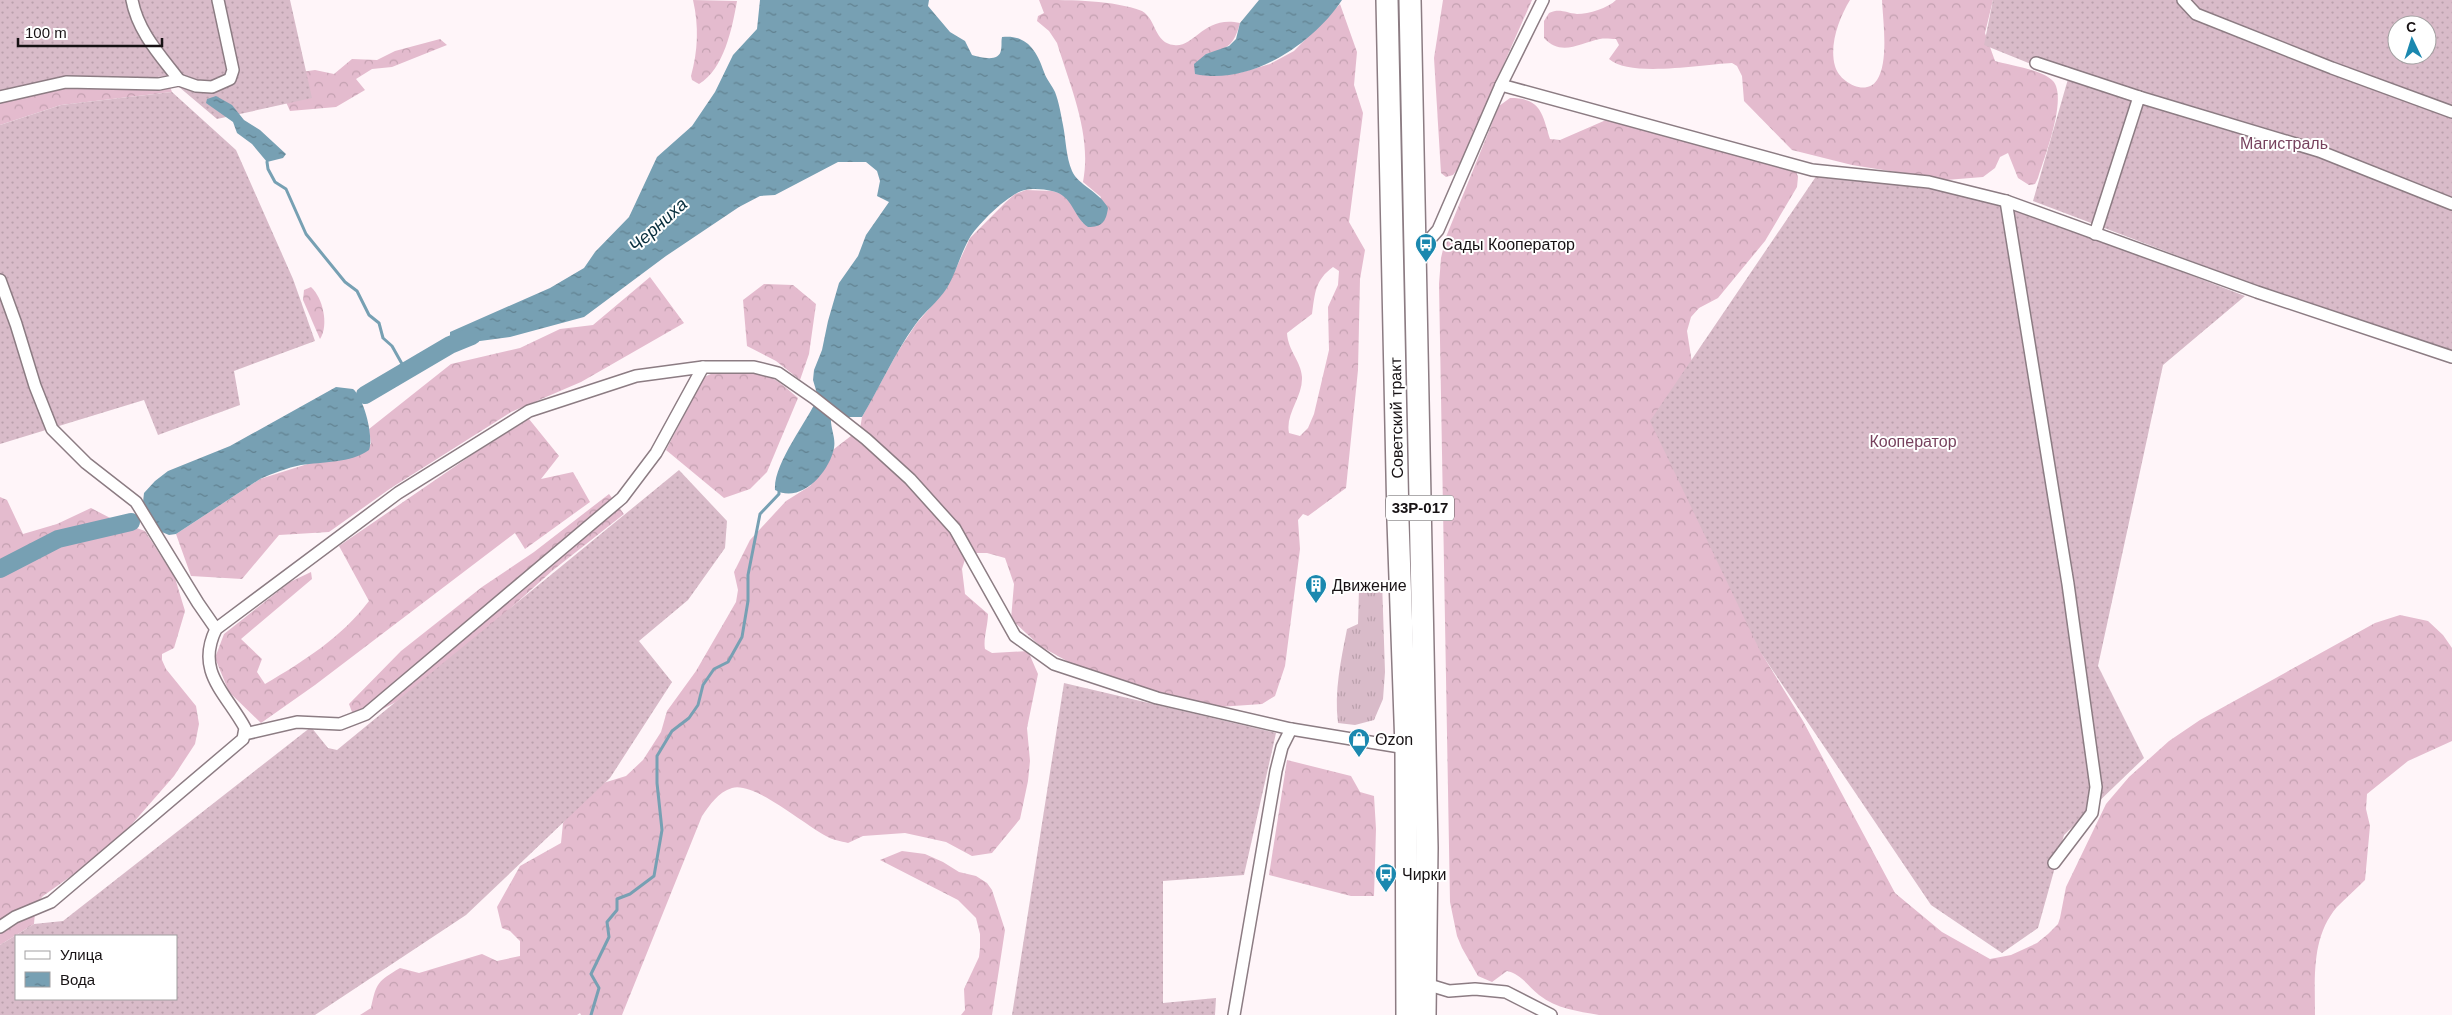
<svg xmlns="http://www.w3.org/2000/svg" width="2452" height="1015" font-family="Arial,sans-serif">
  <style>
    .grass { fill: url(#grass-tufts) }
    .forest { fill: url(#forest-crowns); fill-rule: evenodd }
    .garden { fill: url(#garden-dots); fill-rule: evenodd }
    .water { fill: url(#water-ripples) }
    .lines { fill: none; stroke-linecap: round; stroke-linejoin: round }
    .stream { stroke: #77a0b3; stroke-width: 3 }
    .river { stroke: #77a0b3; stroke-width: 18 }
    .street-casing { stroke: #8c7c83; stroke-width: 14 }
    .highway-casing { stroke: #8c7c83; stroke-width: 24 }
    .street { stroke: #fff; stroke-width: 11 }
    .highway { stroke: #fff; stroke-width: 21 }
    .labels { text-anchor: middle; stroke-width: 4; stroke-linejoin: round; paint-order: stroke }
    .shield { fill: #fff; stroke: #5d595a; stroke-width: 1 }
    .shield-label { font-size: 15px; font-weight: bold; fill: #171214 }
    .park-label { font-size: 16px; fill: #77425e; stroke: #fff }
    .poi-label { font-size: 16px; fill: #171214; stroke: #fff; text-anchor: start }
    .street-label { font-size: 16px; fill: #171214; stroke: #fff }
    .water-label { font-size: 18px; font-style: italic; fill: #082e3d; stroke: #fff }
  </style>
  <defs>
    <pattern id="grass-tufts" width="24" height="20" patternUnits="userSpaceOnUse" patternTransform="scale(1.25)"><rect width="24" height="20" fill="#d9bbc9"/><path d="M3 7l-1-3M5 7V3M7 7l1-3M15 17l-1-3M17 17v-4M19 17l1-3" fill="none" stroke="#baa0ac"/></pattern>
    <pattern id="forest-crowns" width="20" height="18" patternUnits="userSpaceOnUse" patternTransform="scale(1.25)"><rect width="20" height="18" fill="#e4bbce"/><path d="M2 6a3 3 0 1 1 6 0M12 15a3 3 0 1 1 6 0" fill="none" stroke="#c3a0b0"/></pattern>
    <pattern id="garden-dots" width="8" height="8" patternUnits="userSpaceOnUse" patternTransform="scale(1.25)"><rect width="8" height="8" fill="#d9bbc9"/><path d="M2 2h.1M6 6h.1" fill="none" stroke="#baa0ac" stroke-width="1.8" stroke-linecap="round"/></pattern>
    <pattern id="water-ripples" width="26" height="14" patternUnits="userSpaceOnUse" patternTransform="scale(1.25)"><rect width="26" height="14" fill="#77a0b3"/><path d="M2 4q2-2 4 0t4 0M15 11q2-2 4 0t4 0" fill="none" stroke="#618190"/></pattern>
  </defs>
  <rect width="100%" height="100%" fill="#fff5f9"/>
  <path class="grass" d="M1366,581H1382L1385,672L1383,699L1374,720L1355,725L1338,723C1334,691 1341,660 1347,629L1358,624L1359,588Z"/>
  <g class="forest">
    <path d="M693,0L737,1C732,29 724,69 699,84L692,80L691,76C698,51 699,26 693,0Z"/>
    <path d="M1039,0C1072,0 1113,0 1142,11C1157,20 1154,43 1174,45C1195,48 1203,15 1240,23C1234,45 1228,49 1206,54L1239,73L1270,64L1294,51L1340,4L1357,52L1354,85L1363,113L1349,222L1365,250L1360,279L1358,370L1346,488L1308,516L1303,514L1298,520L1300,549L1285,666L1275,696L1262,704L1219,707L1143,689L1074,665L1040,646L1011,619L1014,584L1005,558L987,553H967L962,569L965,594L988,614C988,625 983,640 985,649L992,653L1028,651L1038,674L1027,728L1030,761L1028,781L1020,819L992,853L972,856L946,842L905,833L863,836L848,843C841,841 832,840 826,836C806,826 754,781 732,788C718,792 710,805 702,816L622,1015H581L580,1013L577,1015H360L371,1008C376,983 378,981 400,968L419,973L482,954L497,961L520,956V941L510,931L502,928L497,907L520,866L561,843L563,823L577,803L600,784L626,776L643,760L661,732L667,711L696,671L736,602L738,590L734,572L750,540L786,501L810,486L828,463L834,449L860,429L862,417L897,353L916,324L947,288L970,238L1006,202L1015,194L1026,190L1052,191L1063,194L1072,204L1083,223L1101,197L1083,182C1092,135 1071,89 1057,43L1049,31L1037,21L1038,16L1044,13ZM1333,267L1339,271L1338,285L1328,307L1329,350L1314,414L1308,428L1300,436L1289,433C1285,414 1303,397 1302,377C1301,361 1288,351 1287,333L1312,314C1315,293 1315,280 1333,267Z"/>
    <path d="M1443,0H1532L1457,170L1453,175L1446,177L1441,173L1434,58Z"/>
    <path d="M1616,0H1850C1839,18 1829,45 1835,66C1839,82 1866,97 1877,80C1889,62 1883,21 1882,0H1993L1985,33L1995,61C2009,65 2044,70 2053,81C2068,98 2044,158 2038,178L2035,184L2029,185L2018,178L2008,153L2000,157L1995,168L1983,177L1946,180L1852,165L1792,150L1744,101L1742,76L1737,66L1732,63C1703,64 1630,78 1609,59L1619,45L1616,39C1611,39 1605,38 1600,39C1580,43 1561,57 1544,38V21L1549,13C1560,8 1566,13 1577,14C1589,14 1608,8 1616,0Z"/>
    <path d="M440,39L447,45L392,67L372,69L356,79L365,90L336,107L290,111L281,91L287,74L315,70L334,74L352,59L377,60L395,51Z"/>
    <path d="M166,76L172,92L61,105L0,125V99L63,87Z"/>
    <path d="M1510,98C1541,98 1542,113 1550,139L1560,140L1606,120L1626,118L1796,171L1798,177L1797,187L1765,241L1718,298L1699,308L1691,317L1687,331L1692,363L1656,423L1762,654L1803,721L1895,893L1942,932L1990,959L2011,955L2037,943L2048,934L2058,924L2060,918L2066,887L2106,804L2129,777L2169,741L2200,720L2375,623L2400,615L2428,621L2443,635L2452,648V741L2408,761L2367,794L2366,809L2370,826L2365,880C2356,889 2346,898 2337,907C2311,937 2315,978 2315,1015H1599C1577,1011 1557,1009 1539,995C1528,986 1521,974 1507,971L1492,982L1478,976L1462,948L1457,936L1450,902L1439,284L1441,258L1446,237L1499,106Z"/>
    <path d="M650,277L684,323L581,382L511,412L391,488L329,532L279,535L242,579L191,576L176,534L260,479L371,444L369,429L451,364L520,348L560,329L593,325Z"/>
    <path d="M764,284L793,285L816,304L809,354L800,380L776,361L747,346L743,300Z"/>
    <path d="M311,287C323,298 329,325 320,339L303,300L304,290Z"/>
    <path d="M727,367C762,369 772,375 798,398L767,472L750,489L724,498L666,450L704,377Z"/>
    <path d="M529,419L559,456L541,479L573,472L590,502L525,549L515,533L315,685L261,723L229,692L215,658L224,634L290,582L311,572L312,579L241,639L262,659L257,672L265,684C304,661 342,637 369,601L339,546L476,452Z"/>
    <path d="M609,494L624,514L552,571L482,634L396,702L356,723L349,704L401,651L482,587L534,552Z"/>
    <path d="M0,497L7,500L23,534L57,524L91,508L114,520L145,531L175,578L185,611L174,648L162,654V660L166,669L196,706L199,724L195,744L174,776L112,847L43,896C35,904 35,914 34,924L0,945Z"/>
    <path d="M1287,760L1351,776L1360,792L1374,796L1376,829L1374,896H1351L1269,875Z"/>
    <path d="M902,851L925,854L943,862L959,872L976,876L987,883L992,890L1005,930L992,1015H961L965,1010L964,989L979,957L980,948V934L976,918L958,900L880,860Z"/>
  </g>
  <g class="garden">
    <path d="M0,0H290L312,98L217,119L166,76L63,87L0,99Z"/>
    <path d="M1993,0H2452V355L2252,284L2033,201L2068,79L1984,45ZM2397,25H2427V55H2397Z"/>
    <path d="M172,92L236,150L293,279L315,341L234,371L240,405L158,435L144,400L0,444V125L61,105Z"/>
    <path d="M1817,175L1915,182L2021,210L2245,296L2163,365L2098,666L2144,758L2064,835L2038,928L2002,953L1931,905L1761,653L1650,421Z"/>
    <path d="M679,470L727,521L725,548L688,600L639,641L672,682L610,778L466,915L315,1015H0V945L34,924L63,921L311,727L328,748L337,750ZM16,936H176V999H16Z"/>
    <path d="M1064,683L1276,733L1244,875L1163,881V1003L1216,998L1215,1015H1012Z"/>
  </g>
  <g class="water">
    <path d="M760,0H929L928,6L950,32L965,41L972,55C980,57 999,63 1001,50C1002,45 1001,42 1002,37C1027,34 1037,51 1044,72C1046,79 1052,85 1055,92C1059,102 1061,115 1063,125C1066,140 1066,157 1072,171C1078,185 1100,192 1108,208C1106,222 1102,227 1088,227C1073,217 1073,195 1052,191C1044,189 1033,188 1025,190C1009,193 977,225 969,239C960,255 956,273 947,288C938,302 924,312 915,325C894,354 880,387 862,417H831C830,428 836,437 834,448C829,473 801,504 775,490C773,464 807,422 818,397L813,380L814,370L822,350L828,321L839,283L858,256L866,235L889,202L877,196L880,181L877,171L866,162H838L775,195L760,196L739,207L666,256L584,317L510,337L450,345V332L550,288L584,268L595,252L629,217L657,157L692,126L715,92L733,55L757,29Z"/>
    <path d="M1259,0H1342C1313,44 1250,86 1195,74L1194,64L1206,54L1229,46L1236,39L1240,23Z"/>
    <path d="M216,96L232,105L244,120L260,130L286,154L283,158L267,162L252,144L237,133L233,122L206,103L207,99Z"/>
    <path d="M336,387L353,389C364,398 374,437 369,450C351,463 322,462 301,465C287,468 273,473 260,479L176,534L169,535L157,530L143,502L144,493L155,481L168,471L230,446Z"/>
  </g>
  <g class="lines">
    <g class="stream">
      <path d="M267,162L268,169L275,182L286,189L306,234L345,282L357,291L369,315L379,323L383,338L392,346L406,371"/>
      <path d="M591,1015L599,988L591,974L609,937L607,922L617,910V899L630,894L654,876L662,830L657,783V756L672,731L689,718L698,705L703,685L714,669L728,662L742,637L748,601V575L760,514L779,494V488"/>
    </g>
    <g class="river">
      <path d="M365,395L450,345L472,336"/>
      <path d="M0,569L58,539L131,522"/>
    </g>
    <g class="street-casing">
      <g id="street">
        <path d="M132,0C138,32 160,55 179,80"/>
        <path d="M2183,0L2196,14L2332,68L2452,112"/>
        <path d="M2036,63L2139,97"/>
        <path d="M1501,85L1812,170L1929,182L2006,201L2257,292L2452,357"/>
        <path d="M0,97L66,82L159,84L179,80L196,86L212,87L230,79L233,70L218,0"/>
        <path d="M2006,201L2068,584L2096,787L2092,813L2054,863"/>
        <path d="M2095,234L2139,97L2319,151L2452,204"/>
        <path d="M1414,247L1430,239L1438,230L1501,85L1543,0"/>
        <path d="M0,280L16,324L35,386L52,429L86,463L136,502L198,603L216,629"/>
        <path d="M245,734L297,722L340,724L366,714L622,498L656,453L703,367"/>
        <path d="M0,927L15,917L51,902L243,739L245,728C226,693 195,672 216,629L398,493L529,411L636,376L703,367H754L778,373L814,398L866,439L910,479L955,529L1015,636L1054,664L1157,698L1291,729L1406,748"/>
        <path d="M1426,984L1449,991L1475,989L1506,992L1551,1015"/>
        <path d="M1234,1015L1276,771L1282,747L1291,729"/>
      </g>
    </g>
    <g class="highway-casing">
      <g id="highway">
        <path d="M1387,0L1398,521L1406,748L1407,1015"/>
        <path d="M1410,0L1427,848L1425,1015"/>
      </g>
    </g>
    <use href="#street" class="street"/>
    <use href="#highway" class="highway"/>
  </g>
  <defs>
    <g id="bus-pin" transform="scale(1.125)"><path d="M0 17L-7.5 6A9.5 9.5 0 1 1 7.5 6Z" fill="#1b88af" stroke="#fff"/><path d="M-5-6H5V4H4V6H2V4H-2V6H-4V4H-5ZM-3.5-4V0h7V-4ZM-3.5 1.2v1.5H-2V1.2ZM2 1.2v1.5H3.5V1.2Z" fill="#fff"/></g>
    <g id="building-pin" transform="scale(1.125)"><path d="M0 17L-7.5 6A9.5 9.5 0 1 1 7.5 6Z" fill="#1b88af" stroke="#fff"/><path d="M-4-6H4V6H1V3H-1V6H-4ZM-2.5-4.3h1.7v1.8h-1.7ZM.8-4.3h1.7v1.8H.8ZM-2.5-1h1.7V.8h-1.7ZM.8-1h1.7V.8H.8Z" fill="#fff"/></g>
    <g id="shop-pin" transform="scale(1.125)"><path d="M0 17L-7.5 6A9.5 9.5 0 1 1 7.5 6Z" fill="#1b88af" stroke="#fff"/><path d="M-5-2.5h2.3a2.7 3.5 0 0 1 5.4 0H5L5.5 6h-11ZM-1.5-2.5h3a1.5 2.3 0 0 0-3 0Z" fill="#fff"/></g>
  </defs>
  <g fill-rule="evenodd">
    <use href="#bus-pin" x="1426" y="244"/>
    <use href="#building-pin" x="1316" y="585"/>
    <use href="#shop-pin" x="1359" y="739"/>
    <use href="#bus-pin" x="1386" y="874"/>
  </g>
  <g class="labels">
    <rect class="shield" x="1386" y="495.5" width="68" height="25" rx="4"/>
    <g class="shield-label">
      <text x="1420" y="513">33Р-017</text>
    </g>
    <g class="park-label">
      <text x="2284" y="149">Магистраль</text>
      <text x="1913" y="447">Кооператор</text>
    </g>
    <g class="poi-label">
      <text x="1442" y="250">Сады Кооператор</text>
      <text x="1332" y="591">Движение</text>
      <text x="1375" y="745">Ozon</text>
      <text x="1402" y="880">Чирки</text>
    </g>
    <g class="street-label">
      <text transform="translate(1396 418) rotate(-91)" y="6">Советский тракт</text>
    </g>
    <g class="water-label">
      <text transform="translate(658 225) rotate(-42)" y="6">Черниха</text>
    </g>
  </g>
  <rect x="15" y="935" width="162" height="65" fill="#ffffff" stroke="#a2a0a1"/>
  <rect x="25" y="951" width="25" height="8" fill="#ffffff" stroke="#a2a0a1"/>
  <text x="60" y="960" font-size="15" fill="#171214">Улица</text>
  <rect x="25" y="972" width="25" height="15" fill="url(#water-ripples)" stroke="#a2a0a1"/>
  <text x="60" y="985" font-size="15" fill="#171214">Вода</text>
  <g transform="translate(2412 40) rotate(356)"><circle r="24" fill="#ffffff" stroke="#a2a0a1"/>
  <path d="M0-4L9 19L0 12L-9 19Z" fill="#1b88af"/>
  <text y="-8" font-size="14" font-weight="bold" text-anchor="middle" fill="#171214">С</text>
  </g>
  <path d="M18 38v8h144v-8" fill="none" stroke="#171214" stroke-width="2.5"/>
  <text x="25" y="38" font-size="15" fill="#171214" stroke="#ffffff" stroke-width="4" paint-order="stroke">100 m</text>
</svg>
